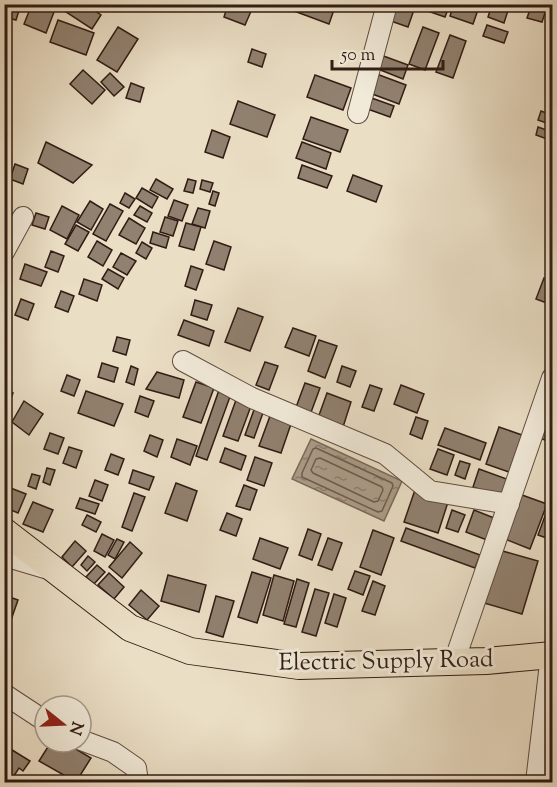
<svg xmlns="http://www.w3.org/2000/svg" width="557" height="787" font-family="'Sorts Mill Goudy',serif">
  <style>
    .water { fill: url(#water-ripples); stroke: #7a695a; stroke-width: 1.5 }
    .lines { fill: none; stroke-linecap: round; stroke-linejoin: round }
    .shore { stroke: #6e5c4e; stroke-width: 1.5 }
    .building { fill: #918170; stroke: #311c14; stroke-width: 1.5 }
    .minor-casing { stroke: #5f4c40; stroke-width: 22 }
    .major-casing { stroke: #311c14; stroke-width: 28 }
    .minor { stroke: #f1ead9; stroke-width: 20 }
    .major { stroke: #eadec5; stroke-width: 26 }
    .labels { text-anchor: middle; stroke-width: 6; stroke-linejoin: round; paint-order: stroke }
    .street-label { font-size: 24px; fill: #311c14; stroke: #f1ead9 }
  </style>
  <defs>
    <pattern id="water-ripples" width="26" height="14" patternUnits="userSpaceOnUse" patternTransform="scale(1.5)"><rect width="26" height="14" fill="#ab9c89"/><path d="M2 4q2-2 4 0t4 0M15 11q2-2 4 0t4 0" fill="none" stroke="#8c7e6f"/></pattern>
  </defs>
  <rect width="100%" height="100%" fill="#eadec5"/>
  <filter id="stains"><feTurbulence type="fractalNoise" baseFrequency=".00333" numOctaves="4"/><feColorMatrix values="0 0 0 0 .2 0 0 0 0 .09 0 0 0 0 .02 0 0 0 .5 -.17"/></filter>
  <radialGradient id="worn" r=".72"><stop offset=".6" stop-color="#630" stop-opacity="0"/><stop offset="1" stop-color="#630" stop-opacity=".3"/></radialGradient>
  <path class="water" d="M311,439L402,481L384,521L292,479Z"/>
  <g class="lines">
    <g class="shore">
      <path d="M316,448L392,483L393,486L382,511L378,512L302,477V473L313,449Z"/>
      <path d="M320,458L382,487L383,490L378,501L374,502L313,473L311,470L316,459Z"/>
    </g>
  </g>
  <g class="building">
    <path d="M4,4H21L16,20L4,17Z"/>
    <path d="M32,4H57L46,33L24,24Z"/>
    <path d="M66,4H85L101,15L92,29L63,10Z"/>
    <path d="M96,4H113L109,11Z"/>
    <path d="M228,4H241L252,9L245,25L224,17Z"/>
    <path d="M296,4H336L329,24L294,11Z"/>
    <path d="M393,4H416L408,27L388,20Z"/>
    <path d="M424,4H450L445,17L422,9Z"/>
    <path d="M454,4H480L473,24L450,16Z"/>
    <path d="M492,4H510L504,23L488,17Z"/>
    <path d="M532,4H548L542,22L527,18Z"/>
    <path d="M58,20L94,33L86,55L50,42Z"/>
    <path d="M487,25L508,32L504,43L483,36Z"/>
    <path d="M118,27L138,39L117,72L97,60Z"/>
    <path d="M423,27L439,33L425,70L409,64Z"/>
    <path d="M450,35L466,41L453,78L436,72Z"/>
    <path d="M252,49L266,54L262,67L248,62Z"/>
    <path d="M378,54L408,65L403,79L373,67Z"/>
    <path d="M83,70L105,90L92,104L70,84Z"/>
    <path d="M110,73L124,87L114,96L101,82Z"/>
    <path d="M374,73L406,85L399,104L367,92Z"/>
    <path d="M315,75L351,88L343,110L307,97Z"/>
    <path d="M131,83L144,88L140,102L126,98Z"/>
    <path d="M366,96L394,106L390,117L362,107Z"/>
    <path d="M238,101L275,115L267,137L230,124Z"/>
    <path d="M541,111L552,115V125L538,120Z"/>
    <path d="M311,117L348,130L340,152L303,139Z"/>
    <path d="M538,127L552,132L550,140L536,135Z"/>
    <path d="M212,130L230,137L223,158L205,152Z"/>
    <path d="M46,142L92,165L73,183L38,163Z"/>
    <path d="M302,142L331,153L326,169L296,158Z"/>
    <path d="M15,164L28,169L23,184L10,179Z"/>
    <path d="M302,165L332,176L327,188L298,178Z"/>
    <path d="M353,175L382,186L376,202L347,191Z"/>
    <path d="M156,179L173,189L167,199L150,190Z"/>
    <path d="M188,179L196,181L193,193L184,191Z"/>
    <path d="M202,180L213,183L210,192L200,189Z"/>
    <path d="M142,188L158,197L152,208L136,198Z"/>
    <path d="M213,191L219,193L215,206L209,204Z"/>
    <path d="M125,193L135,199L129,208L120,203Z"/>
    <path d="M174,200L188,205L182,221L168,216Z"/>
    <path d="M90,201L103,209L91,230L77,222Z"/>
    <path d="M110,204L123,211L106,241L93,234Z"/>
    <path d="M62,206L79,215L67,239L50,230Z"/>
    <path d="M140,206L152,213L147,222L134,215Z"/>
    <path d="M198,208L210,211L205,228L192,224Z"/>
    <path d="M36,213L49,217L45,229L32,225Z"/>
    <path d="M165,217L178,221L173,236L160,232Z"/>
    <path d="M129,218L145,228L136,244L119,235Z"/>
    <path d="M186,223L201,227L194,250L179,246Z"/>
    <path d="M76,225L89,232L78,251L65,244Z"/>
    <path d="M153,232L169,237L166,248L150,243Z"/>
    <path d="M97,241L112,250L103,266L88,257Z"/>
    <path d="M214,241L231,247L224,270L206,264Z"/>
    <path d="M142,242L152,248L146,259L136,253Z"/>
    <path d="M51,251L64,256L58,272L45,267Z"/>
    <path d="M121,253L136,261L127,275L113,267Z"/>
    <path d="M25,264L47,272L41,286L20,279Z"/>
    <path d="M191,266L203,270L196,290L185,286Z"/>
    <path d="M108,269L124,278L118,289L102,279Z"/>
    <path d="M544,278L552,281V305L536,299Z"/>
    <path d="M84,279L102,285L97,301L79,294Z"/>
    <path d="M61,291L74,296L68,312L55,307Z"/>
    <path d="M21,299L34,304L28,320L15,315Z"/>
    <path d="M195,300L212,305L207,320L191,315Z"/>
    <path d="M238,308L263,317L250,351L225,342Z"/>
    <path d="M184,320L214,331L209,346L178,335Z"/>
    <path d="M293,328L316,336L309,356L285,347Z"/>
    <path d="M117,337L130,340L126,355L113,351Z"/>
    <path d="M319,340L337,346L325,378L308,371Z"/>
    <path d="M265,362L278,366L269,390L256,385Z"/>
    <path d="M102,363L118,368L114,382L98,377Z"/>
    <path d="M131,366L138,369L134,385L126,382Z"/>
    <path d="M342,366L356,371L350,387L337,382Z"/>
    <path d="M157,372L184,380L179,398L146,389Z"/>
    <path d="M67,375L80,380L74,396L61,391Z"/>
    <path d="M196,382L214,388L201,423L183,417Z"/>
    <path d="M305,383L320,388L310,415L295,410Z"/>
    <path d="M370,385L382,389L374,411L362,407Z"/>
    <path d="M401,385L424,394L417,413L394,404Z"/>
    <path d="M4,389L13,393L7,409L4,408Z"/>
    <path d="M219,390L231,394L207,460L196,456Z"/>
    <path d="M86,391L123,404L114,426L78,413Z"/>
    <path d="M327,393L351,402L343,427L318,418Z"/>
    <path d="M140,396L154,401L148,417L135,412Z"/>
    <path d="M236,400L251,406L238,441L223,436Z"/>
    <path d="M24,401L43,414L29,435L12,422Z"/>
    <path d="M255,407L264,410L254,438L245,435Z"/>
    <path d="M270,416L291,424L281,453L259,446Z"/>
    <path d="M542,416L552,420V443L535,436Z"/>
    <path d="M416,417L428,421L422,439L410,434Z"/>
    <path d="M499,427L522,435L509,472L486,464Z"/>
    <path d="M445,428L486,443L480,460L438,445Z"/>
    <path d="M50,433L64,438L58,454L44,449Z"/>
    <path d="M150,435L163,440L157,457L144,451Z"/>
    <path d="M177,439L197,446L190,465L171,457Z"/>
    <path d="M69,447L82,451L76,468L63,463Z"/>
    <path d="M225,448L246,456L241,470L220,462Z"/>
    <path d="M438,449L454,455L447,475L430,469Z"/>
    <path d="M111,454L124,459L118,475L105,470Z"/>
    <path d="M255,457L272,463L264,486L247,480Z"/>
    <path d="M460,461L470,464L465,479L455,475Z"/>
    <path d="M47,468L55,470L50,485L43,482Z"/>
    <path d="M479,469L512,481L506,499L473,487Z"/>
    <path d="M133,470L154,477L149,490L129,483Z"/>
    <path d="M32,474L40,476L36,489L28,486Z"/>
    <path d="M95,480L108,485L102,501L89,496Z"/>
    <path d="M176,483L197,491L187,521L165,513Z"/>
    <path d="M244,485L257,490L250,510L236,506Z"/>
    <path d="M8,487L26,494L18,513L4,507V496Z"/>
    <path d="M416,487L449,499L438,533L404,522Z"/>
    <path d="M134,493L145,497L132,531L122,527Z"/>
    <path d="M522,495L547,504L530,549L505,539Z"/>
    <path d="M80,498L99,504L95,514L76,508Z"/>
    <path d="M33,502L53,510L43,532L23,524Z"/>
    <path d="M549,505L552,507V540L538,535Z"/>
    <path d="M452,510L465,515L458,532L446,528Z"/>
    <path d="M474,510L494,518L487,540L466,532Z"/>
    <path d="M227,513L242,519L236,536L220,530Z"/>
    <path d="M87,515L101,522L96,532L82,525Z"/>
    <path d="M406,528L480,555L475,568L401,541Z"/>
    <path d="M308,529L321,534L312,560L299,555Z"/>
    <path d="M373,530L394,538L381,575L360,567Z"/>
    <path d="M102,534L114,540L105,557L94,551Z"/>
    <path d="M260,538L288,548L280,569L253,559Z"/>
    <path d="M328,538L342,543L332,570L318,565Z"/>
    <path d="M117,539L124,542L115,559L108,555Z"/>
    <path d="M75,541L86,551L72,567L62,557Z"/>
    <path d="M130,542L142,553L122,578L109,567Z"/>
    <path d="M499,550L538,561L522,614L484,603Z"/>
    <path d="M88,556L95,562L87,571L81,565Z"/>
    <path d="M97,565L105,572L94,584L86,577Z"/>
    <path d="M355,571L370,576L363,595L348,589Z"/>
    <path d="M252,572L271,578L257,623L238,617Z"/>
    <path d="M109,573L124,587L114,599L98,585Z"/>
    <path d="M168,575L206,585L199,612L161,601Z"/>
    <path d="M274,575L294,581L283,621L263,615Z"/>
    <path d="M297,579L309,583L296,627L284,624Z"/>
    <path d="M373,581L385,586L375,615L362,611Z"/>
    <path d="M315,589L329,593L316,636L302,632Z"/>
    <path d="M141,590L159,606L147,620L129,605Z"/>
    <path d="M334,594L346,598L337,627L325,623Z"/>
    <path d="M4,595L18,600L11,620L4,618Z"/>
    <path d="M216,596L234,601L223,637L206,632Z"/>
    <path d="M51,742H64L91,758L76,782L39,761Z"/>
    <path d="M4,745L30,761L23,771L19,768L10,782H4Z"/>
  </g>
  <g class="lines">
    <g class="minor-casing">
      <g id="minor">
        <path d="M358,113L387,4"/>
        <path d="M4,252L23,217"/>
        <path d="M183,361L252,398L385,454L430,491L509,504"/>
        <path d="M4,556L48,569"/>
        <path d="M454,662L552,378"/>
        <path d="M4,694L45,721"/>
        <path d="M81,740L113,752L136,768L138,782"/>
        <path d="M536,782L551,655"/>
      </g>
    </g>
    <g class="major-casing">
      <path id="major" d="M4,531L130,628L190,651L299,666L486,661L552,655"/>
    </g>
    <use href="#minor" class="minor"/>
    <use href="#major" class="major"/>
  </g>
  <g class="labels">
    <g class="street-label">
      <text transform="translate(386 660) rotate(-1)" y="8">Electric Supply Road</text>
    </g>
  </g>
  <rect width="557" height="787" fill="none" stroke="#eadec5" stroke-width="24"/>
  <rect x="6" y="6" width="545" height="775" fill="none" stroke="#311c14" stroke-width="3"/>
  <rect x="12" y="12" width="533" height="763" fill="none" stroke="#311c14" stroke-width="1.5"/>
  <g transform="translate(63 724) rotate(108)"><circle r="28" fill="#f1ead9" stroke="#a4988a" stroke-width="1.5"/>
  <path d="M0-4.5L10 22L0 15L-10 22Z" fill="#8f2418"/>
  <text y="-9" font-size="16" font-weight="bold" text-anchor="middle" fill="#311c14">N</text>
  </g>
  <path d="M332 60v9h111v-9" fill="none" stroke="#311c14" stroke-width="3"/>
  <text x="341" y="60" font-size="18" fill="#311c14" stroke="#f1ead9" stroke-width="4.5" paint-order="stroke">50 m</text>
  <rect width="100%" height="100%" filter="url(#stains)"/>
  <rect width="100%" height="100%" fill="url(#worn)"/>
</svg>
